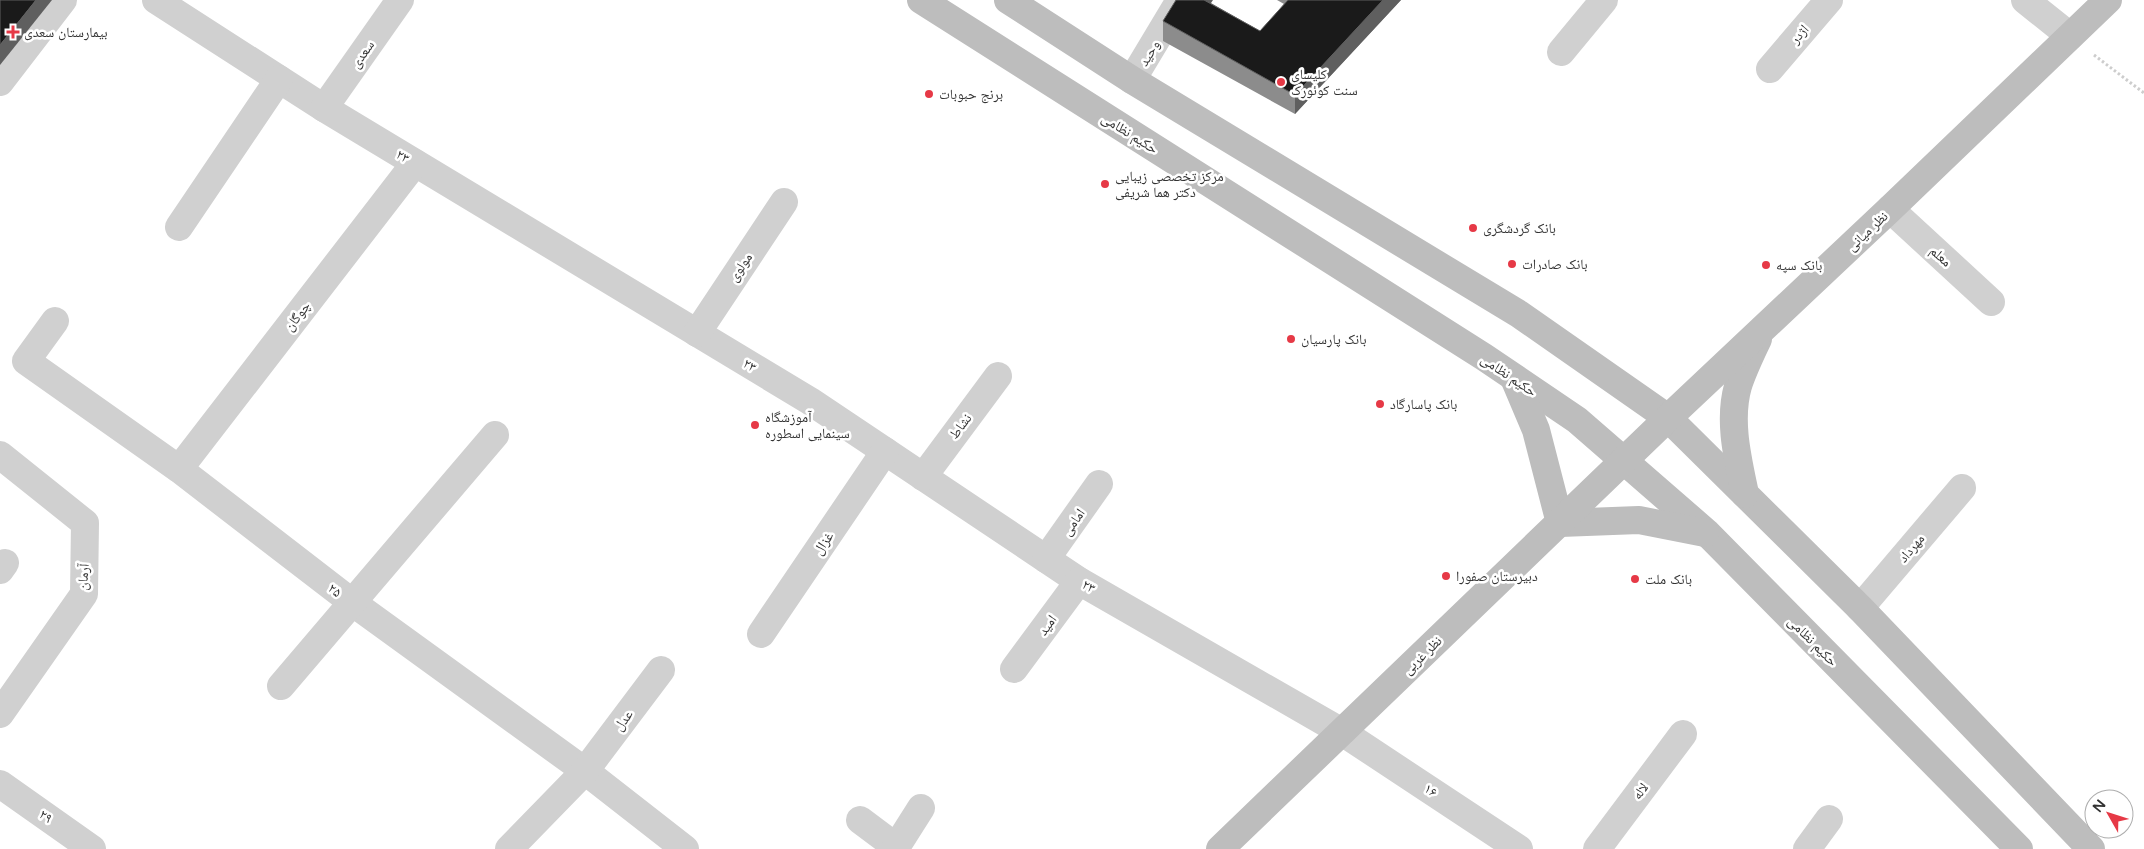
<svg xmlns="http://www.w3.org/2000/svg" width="2144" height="849" font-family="'Varela Round','Noto Naskh Arabic',sans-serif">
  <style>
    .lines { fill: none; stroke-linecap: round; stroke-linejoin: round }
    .path { stroke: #cdcdcd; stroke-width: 3; stroke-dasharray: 2.5 2.5; stroke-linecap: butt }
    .minor { stroke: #d0d0d0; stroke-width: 28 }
    .tertiary { stroke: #d0d0d0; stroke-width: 28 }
    .secondary { stroke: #bdbdbd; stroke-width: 28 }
    .wall { fill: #8c8c8c }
    .shaded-wall { fill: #5f5f5f }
    .building { fill: #1a1a1a; stroke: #5f5f5f }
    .poi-dot { fill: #e63946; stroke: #fff; stroke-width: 2 }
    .labels { text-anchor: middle; stroke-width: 5; stroke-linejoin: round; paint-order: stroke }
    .poi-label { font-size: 14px; fill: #333; stroke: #fff; text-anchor: start }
    .street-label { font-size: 14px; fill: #333; stroke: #fff }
  </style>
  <rect width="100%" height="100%" fill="#fff"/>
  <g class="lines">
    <path class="path" d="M2094,55L2144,93"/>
    <g class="minor">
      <path d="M156,0L324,108L810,401L1079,581L1342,732L1519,849"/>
      <path d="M1561,52L1604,0"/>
      <path d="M1770,69L1829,0"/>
      <path d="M1132,80L1180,0"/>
      <path d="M0,82L63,0"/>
      <path d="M324,108L400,0"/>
      <path d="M1890,209L1991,302"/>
      <path d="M179,227L279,79"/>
      <path d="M55,321L26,361L179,469L353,603L585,771L685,849"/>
      <path d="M697,333L784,202"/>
      <path d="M0,455L85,523L84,594L0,714"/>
      <path d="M179,469L415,163"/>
      <path d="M923,477L998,376"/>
      <path d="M1046,559L1099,484"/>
      <path d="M0,570L5,563"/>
      <path d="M1860,608L1962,488"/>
      <path d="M761,634L885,451"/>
      <path d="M1014,669L1079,581"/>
      <path d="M281,686L495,435"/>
      <path d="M0,784L92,849"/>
      <path d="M860,820L896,847"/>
      <path d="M509,849L585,771L661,670"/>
      <path d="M895,849L921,808"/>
      <path d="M1597,849L1683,734"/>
      <path d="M1807,849L1829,819"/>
    </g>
    <path class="tertiary" d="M2025,0L2070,36"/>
    <g class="secondary">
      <path d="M921,0L1484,357L1577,420L1707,533L2019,849"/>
      <path d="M1008,0L1132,80L1519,314L1668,418L1860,608L2091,849"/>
      <path d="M1514,378L1536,430L1560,523"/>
      <path d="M1745,494C1738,460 1728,421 1738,386C1743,370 1751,354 1758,339"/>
      <path d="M1560,523L1639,520L1705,533"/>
      <path d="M1220,849L1668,418L1890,209L2108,0"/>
    </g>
  </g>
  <path class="wall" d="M1277,0H1401L1295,114L1163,41V21L1211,3L1260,31L1284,4Z"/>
  <g class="shaded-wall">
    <path d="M36,0H52L0,65V45Z"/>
    <path d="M1201,0H1213L1201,18Z"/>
    <path d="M1383,0H1401L1295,114V95Z"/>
  </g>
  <g class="building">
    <path d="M0,0H36L0,45Z"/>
    <path d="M1176,0H1204L1260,31L1288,0H1383L1295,95L1163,21Z"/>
  </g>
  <g class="poi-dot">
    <path d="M10.5 24.5h5v5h5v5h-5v5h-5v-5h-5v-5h5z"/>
    <circle cx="1281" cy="82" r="5"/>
    <circle cx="929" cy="94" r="5"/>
    <circle cx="1105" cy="184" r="5"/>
    <circle cx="1473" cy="228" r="5"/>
    <circle cx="1512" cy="264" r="5"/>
    <circle cx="1766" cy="265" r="5"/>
    <circle cx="1291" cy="339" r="5"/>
    <circle cx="1380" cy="404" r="5"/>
    <circle cx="755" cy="425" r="5"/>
    <circle cx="1446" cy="576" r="5"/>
    <circle cx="1635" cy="579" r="5"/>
  </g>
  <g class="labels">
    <g class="poi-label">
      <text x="24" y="37">بیمارستان سعدی</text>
      <text x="1291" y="79">کلیسای<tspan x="1291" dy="16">سنت کوئورک</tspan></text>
      <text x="939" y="99">برنج حبوبات</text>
      <text x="1115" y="181">مرکز تخصصی زیبایی<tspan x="1115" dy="16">دکتر هما شریفی</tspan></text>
      <text x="1483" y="233">بانک گردشگری</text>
      <text x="1522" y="269">بانک صادرات</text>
      <text x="1776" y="270">بانک سپه</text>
      <text x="1301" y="344">بانک پارسیان</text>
      <text x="1390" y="409">بانک پاسارگاد</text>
      <text x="765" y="422">آموزشگاه<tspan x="765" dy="16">سینمایی اسطوره</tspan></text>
      <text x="1456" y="581">دبیرستان صفورا</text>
      <text x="1645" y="584">بانک ملت</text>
    </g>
    <g class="street-label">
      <text transform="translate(1799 34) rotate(-49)" y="5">اژدر</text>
      <text transform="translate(1149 53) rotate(-59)" y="5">وحید</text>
      <text transform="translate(362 54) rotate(-55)" y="5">سعدی</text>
      <text transform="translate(1130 133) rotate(32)" y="5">حکیم نظامی</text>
      <text transform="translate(403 156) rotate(31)" y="5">۲۳</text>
      <text transform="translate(1867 231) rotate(-43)" y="5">نظر میانی</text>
      <text transform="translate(1941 256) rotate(42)" y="5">معلم</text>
      <text transform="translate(740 267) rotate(-56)" y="5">مولوی</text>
      <text transform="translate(297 316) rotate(-52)" y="5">چوگان</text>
      <text transform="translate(750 365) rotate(31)" y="5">۲۳</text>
      <text transform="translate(1509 375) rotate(34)" y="5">حکیم نظامی</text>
      <text transform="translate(960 426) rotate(-53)" y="5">نشاط</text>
      <text transform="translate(1073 522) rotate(-55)" y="5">امامی</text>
      <text transform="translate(823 543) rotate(-56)" y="5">غزال</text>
      <text transform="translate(1911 548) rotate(-50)" y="5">مهرداد</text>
      <text transform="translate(83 577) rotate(-86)" y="5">آرمان</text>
      <text transform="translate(1089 586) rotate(30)" y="5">۲۳</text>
      <text transform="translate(335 590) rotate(38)" y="5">۲۵</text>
      <text transform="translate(1047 625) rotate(-54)" y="5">امید</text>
      <text transform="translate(1813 641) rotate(45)" y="5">حکیم نظامی</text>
      <text transform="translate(1422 655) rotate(-44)" y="5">نظر غربی</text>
      <text transform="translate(623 720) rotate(-53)" y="5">عدل</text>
      <text transform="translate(1431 790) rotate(33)" y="5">۱۶</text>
      <text transform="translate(1640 791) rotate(-53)" y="5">لاله</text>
      <text transform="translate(46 816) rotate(35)" y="5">۲۹</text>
    </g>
  </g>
  <g transform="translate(2109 814) rotate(309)"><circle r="24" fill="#ffffff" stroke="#adadad"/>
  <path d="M0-4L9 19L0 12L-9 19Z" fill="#e63946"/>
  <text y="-8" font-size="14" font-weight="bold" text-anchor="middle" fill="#333333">N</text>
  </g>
</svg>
